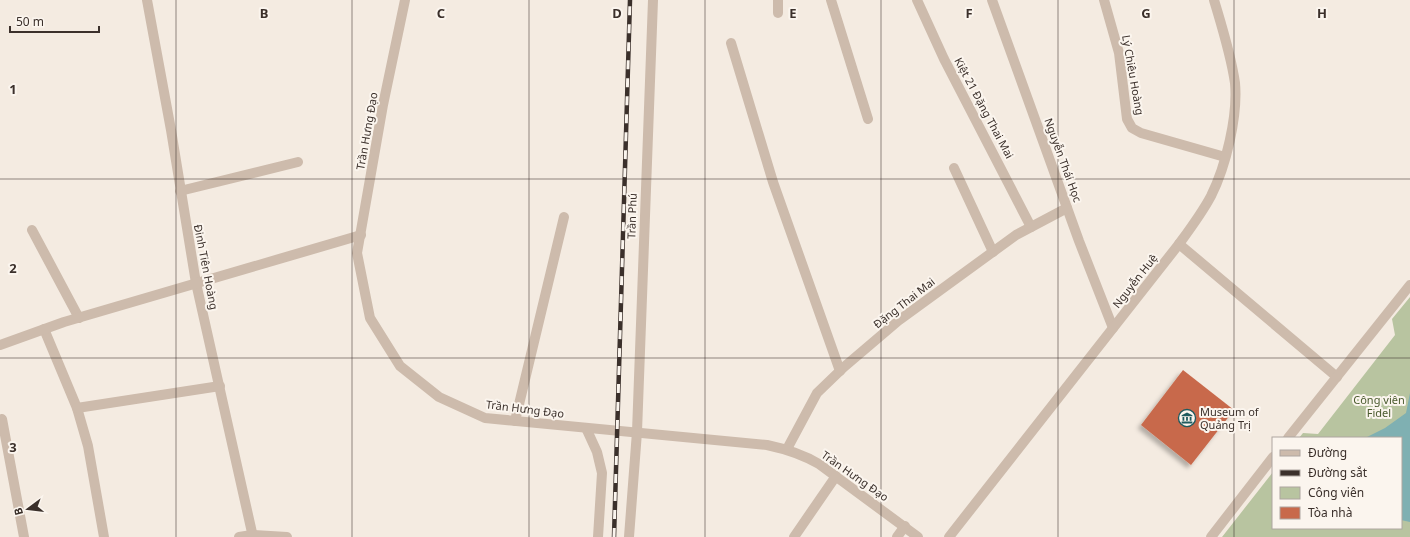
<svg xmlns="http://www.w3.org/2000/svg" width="1410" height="537" font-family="'Noto Sans',sans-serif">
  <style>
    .green { fill: #b8c4a0 }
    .water { fill: #7fb0b2 }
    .building { fill: #c8694b; filter: url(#shadow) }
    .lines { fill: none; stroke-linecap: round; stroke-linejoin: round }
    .minor { stroke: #cdbbac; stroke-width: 10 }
    .rail-casing { stroke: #3b302b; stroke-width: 4.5 }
    .rail { stroke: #fbf5ee; stroke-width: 3; stroke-dasharray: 9; stroke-linecap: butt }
    .grid { fill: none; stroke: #3b302b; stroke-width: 1; stroke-opacity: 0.55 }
    .labels { text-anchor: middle; stroke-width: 4; stroke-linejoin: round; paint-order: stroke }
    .street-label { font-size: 11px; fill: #3b302b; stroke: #fbf5ee }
    .park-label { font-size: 11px; fill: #4a5a2e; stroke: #fbf5ee }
    .poi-label { font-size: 11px; fill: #3b302b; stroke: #fbf5ee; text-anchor: start }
    .grid-label { font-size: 13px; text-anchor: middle; font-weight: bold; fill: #3b302b; stroke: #fbf5ee; stroke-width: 4; stroke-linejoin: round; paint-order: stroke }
  </style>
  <defs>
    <filter id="shadow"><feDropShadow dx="-3.5" dy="3.5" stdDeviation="2" flood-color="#0004"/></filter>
  </defs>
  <rect width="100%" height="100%" fill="#f4ebe1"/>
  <path class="green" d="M1410,297V537H1222L1273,472V528H1401V438H1299L1303,433L1318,434L1395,335L1392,319Z"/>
  <path class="water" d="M1410,393V522L1401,520V438H1365L1385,428L1406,413Z"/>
  <path class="building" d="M1183,370L1234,410L1191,465L1141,425Z"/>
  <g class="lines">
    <g class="minor">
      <path d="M147,0L171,130L196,283L253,537"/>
      <path d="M405,0L383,105L357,253L370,318L400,366L439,397L485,418L767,445C786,449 802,454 819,464L918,537"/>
      <path d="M778,0V13"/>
      <path d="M831,0L868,119"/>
      <path d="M917,0L944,59L1031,227"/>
      <path d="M992,0L1079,241L1113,328"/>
      <path d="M1104,0L1119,53L1127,119L1132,128L1141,133L1225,157"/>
      <path d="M731,43L773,182L840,371"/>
      <path d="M954,168L993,252"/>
      <path d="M180,191L298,162"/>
      <path d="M32,230L79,318"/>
      <path d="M1179,244L1337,377"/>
      <path d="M44,329L77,408L88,446L104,537"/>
      <path d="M0,345L64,322L361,235"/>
      <path d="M77,408L220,386"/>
      <path d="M2,419L24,537"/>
      <path d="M515,421L564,217"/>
      <path d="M586,428L597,452L602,473L598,537"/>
      <path d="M1288,438L1410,285"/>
      <path d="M787,449L817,393L844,367L898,321L1016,235L1067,208"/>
      <path d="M239,537L252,535L287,537"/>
      <path d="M629,537L637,432L653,0"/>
      <path d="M794,537L836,476"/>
      <path d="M897,537L905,526"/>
      <path d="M949,537L1179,244C1190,229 1202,213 1211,196C1226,166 1238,116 1235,83C1231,55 1222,27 1214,0"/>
      <path d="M1211,537L1273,457"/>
    </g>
    <g class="rail-casing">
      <path id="rail" d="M614,537L630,0"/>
    </g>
    <use href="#rail" class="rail"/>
  </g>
  <path class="grid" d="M176,0V537M352,0V537M529,0V537M705,0V537M881,0V537M1058,0V537M1234,0V537M0,179H1410M0,358H1410"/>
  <defs>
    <g id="museum-ring" transform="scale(0.9)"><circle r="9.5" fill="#fbf5ee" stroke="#1f5a5e" stroke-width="1.5"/><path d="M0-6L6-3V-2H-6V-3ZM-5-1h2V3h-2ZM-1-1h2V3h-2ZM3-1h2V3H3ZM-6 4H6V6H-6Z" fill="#1f5a5e"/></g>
  </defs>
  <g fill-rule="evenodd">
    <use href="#museum-ring" x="1187" y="418"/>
  </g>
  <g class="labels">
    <g class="street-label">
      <text transform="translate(1133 75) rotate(80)" y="4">Lý Chiêu Hoàng</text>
      <text transform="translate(984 108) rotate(62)" y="4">Kiệt 21 Đặng Thai Mai</text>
      <text transform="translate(367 131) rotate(-80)" y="4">Trần Hưng Đạo</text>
      <text transform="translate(1063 160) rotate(70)" y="4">Nguyễn Thái Học</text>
      <text transform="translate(632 216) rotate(-88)" y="4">Trần Phú</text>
      <text transform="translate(206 267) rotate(79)" y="4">Đinh Tiên Hoàng</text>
      <text transform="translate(1135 281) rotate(-52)" y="4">Nguyễn Huệ</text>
      <text transform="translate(904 303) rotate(-38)" y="4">Đặng Thai Mai</text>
      <text transform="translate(525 409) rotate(7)" y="4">Trần Hưng Đạo</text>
      <text transform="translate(855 476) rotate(35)" y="4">Trần Hưng Đạo</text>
    </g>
    <g class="park-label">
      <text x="1379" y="404">Công viên<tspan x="1379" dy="13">Fidel</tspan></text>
    </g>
    <g class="poi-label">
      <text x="1200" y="416">Museum of<tspan x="1200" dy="13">Quảng Trị</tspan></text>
    </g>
  </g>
  <g class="grid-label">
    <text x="264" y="18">B</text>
    <text x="441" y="18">C</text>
    <text x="617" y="18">D</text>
    <text x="793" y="18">E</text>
    <text x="969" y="18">F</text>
    <text x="1146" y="18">G</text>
    <text x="1322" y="18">H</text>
    <text x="13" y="94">1</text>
    <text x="13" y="273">2</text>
    <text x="13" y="452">3</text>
  </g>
  <rect x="1272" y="437" width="130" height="92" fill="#fbf5ee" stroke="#aea6a0"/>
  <rect x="1280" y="450" width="20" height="6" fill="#cdbbac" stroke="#aea6a0"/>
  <text x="1308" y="457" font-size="12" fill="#3b302b">Đường</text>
  <rect x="1280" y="470" width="20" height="6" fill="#3b302b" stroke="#aea6a0"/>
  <text x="1308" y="477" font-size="12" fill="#3b302b">Đường sắt</text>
  <rect x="1280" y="487" width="20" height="12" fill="#b8c4a0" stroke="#aea6a0"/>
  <text x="1308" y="497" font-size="12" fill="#3b302b">Công viên</text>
  <rect x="1280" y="507" width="20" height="12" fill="#c8694b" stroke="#aea6a0"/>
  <text x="1308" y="517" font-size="12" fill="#3b302b">Tòa nhà</text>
  <g transform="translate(28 509) rotate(255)" stroke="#fbf5ee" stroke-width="3" paint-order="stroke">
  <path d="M0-3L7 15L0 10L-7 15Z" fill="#3b302b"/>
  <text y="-6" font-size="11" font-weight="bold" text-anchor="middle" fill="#3b302b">B</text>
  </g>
  <path d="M10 26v6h89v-6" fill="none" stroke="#3b302b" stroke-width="2"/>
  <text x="16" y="26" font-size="12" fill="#3b302b" stroke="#fbf5ee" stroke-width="3" paint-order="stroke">50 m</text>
</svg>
